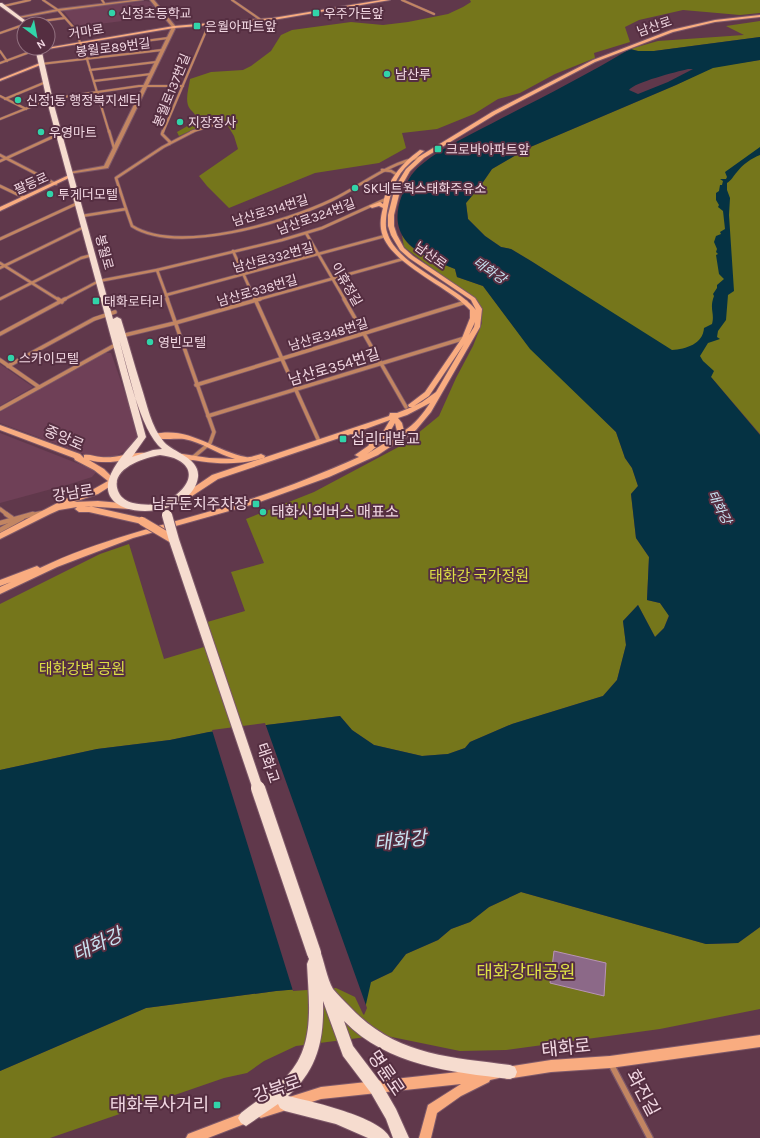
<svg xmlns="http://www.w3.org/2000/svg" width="760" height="1138" font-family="Karla,'Noto Sans KR',sans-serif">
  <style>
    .built { fill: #6f4057 }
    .green { fill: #75761b }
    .water { fill: #053243; fill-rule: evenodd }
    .pier { fill: #60384b }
    .building { fill: #8c6988; stroke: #b994b5 }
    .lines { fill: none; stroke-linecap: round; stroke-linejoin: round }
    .minor-far4-casing { stroke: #7d5869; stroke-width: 3 }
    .minor-far3-casing { stroke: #7d5869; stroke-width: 4 }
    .minor-far2-casing { stroke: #7d5869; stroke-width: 5 }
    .minor-far1-casing { stroke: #7d5869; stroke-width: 6 }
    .minor-casing { stroke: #7d5869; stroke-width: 8 }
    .tertiary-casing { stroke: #7d5869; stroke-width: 2 }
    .secondary-casing { stroke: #7d5869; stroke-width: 2 }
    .primary-casing { stroke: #7d5869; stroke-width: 2 }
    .minor-far4 { stroke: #c28562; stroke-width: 2 }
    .minor-far3 { stroke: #c28562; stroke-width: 2.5 }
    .minor-far2 { stroke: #c28562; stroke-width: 3.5 }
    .minor-far1 { stroke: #c28562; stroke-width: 4.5 }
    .minor { stroke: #c28562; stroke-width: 5.5 }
    .tertiary { fill: #c28562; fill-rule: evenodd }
    .secondary { fill: #f9ac80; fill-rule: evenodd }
    .primary { fill: #f6dccf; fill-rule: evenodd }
    .secondary-bridge-casing { stroke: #7d5869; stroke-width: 10; stroke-linecap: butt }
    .primary-bridge-far1-casing { stroke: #7d5869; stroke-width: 12; stroke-linecap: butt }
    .primary-bridge-casing { stroke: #7d5869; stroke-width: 16; stroke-linecap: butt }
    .secondary-bridge { stroke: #f9ac80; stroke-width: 8 }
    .primary-bridge-far1 { stroke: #f6dccf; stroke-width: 10 }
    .primary-bridge { stroke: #f6dccf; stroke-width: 14 }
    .poi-dot { fill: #31d4a9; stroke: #552e41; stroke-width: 1.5 }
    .labels { text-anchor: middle; stroke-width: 4; stroke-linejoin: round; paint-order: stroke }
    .far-poi-label { font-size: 13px; fill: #f1d7e2; stroke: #552e41; text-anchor: start }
    .far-street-label { font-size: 13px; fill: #f1d7e2; stroke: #552e41 }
    .far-water-label { font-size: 13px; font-style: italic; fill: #c8e2f0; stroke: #552e41 }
    .street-label { font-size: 15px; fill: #f1d7e2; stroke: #552e41 }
    .poi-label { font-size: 15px; fill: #f1d7e2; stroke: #552e41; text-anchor: start }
    .park-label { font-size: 15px; fill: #dddf45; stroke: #552e41 }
    .near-park-label { font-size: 18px; fill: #dddf45; stroke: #552e41 }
    .near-street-label { font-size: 18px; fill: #f1d7e2; stroke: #552e41 }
    .near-poi-label { font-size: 18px; fill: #f1d7e2; stroke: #552e41; text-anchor: end }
    .near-water-label { font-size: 19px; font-style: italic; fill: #c8e2f0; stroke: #552e41 }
  </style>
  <rect width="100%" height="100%" fill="#60384b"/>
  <g class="built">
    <path d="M146,1L150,2L161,16L76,27L63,10Z"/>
    <path d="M104,353H111L140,436L135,443L125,451L116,456L106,458L87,455L0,423V412Z"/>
    <path d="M0,364L33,387L0,406Z"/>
    <path d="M0,433L84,466L97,471L92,477L70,484L0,503Z"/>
  </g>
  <g class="green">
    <path d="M470,0H760V13L740,15L683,10L639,20L625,27L630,42L594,53L595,58L555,74L520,93L498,99L474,114L437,129L402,133L406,148L379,163L315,173L229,208L207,186L199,176L238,149L234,136L225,121L201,126L179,136L177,132L198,120C196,115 194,113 190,109C184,101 189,88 190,79L211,72L243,70L251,66L271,51L281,35L292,30L351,22L383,25L408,22L448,14L463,7L471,2Z"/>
    <path d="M760,21V37L654,51H638L630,49L658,41L744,35L726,26Z"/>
    <path d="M760,60V434L711,377L531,261L511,249L501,247L485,236L468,219L466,203L481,185L492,169L528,148L676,85L713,67Z"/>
    <path d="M402,235C412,254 436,261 455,269L457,277L483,286L526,343L616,432L625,458L632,468L638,486L631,494L636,538L649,557L647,600L660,603L669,615L664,628L655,637L638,605L623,621L626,645L617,680L603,696L512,724L470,742L465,748L448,754L422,756L374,745L352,730L340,716L209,732L170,740L97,749L0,770V604L100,554L129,544L164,659L204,647L197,625L245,611L231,572L264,563L246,519L314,492L406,443L439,416L456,378L473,346L482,323L479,309L473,299L404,247Z"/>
    <path d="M521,892L706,944L738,943L760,927V1009L660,1029L506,1050L460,1051L382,1035L296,1046L264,1061L247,1073L224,1078L50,1138H0V1071L146,1008L276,991L371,982L392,972L406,954L438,940L451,929L470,922L489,907Z"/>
  </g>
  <path class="water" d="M760,37V60L713,68L676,85L528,148L492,169L481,185L466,203L468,219L485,236L501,247L511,249L531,261L672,350C686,349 703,344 704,328L712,324C715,313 709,309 714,296L713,294L717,288V285L724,279L719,274L716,255L718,254L716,252L717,249L714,242L716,236L721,234L720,232L725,229L723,211L718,207L719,205L716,200V193L719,191L720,185H722L723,181L720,179H726L727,177L725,172L760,147V155C752,158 742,165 737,172C734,175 731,181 727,183V190L730,198L729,215L734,291L728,295L726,320L718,331L717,337L720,339L708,343L700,356L703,361L714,371L711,377L760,435V927L738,943L706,944L521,892L489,907L470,922L451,929L438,940L406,954L392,972L371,982L364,1013L357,996L337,986L276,991L146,1008L0,1071V770L97,749L170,740L209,732L340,716L352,730L374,745L422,756L448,754L465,748L470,742L512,724L603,696L617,680L626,645L623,621L638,605L655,637L664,628L669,616L660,603L647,600L649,557L636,538L631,494L638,486L632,468L625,458L616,432L530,349L483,286L457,277L455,269C419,255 385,240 402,195C406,183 411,173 421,165C445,145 475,133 502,118C545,96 588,74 630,49L638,51H654ZM688,69H693L668,82L638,94L629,90C635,82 676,72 688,69Z"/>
  <path class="pier" d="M265,723L367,1008L364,1015L363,1014L355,997L336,988L293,991L212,730Z"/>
  <path class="building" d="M554,951L606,963L604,996L550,983Z"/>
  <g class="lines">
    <g class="minor-far4-casing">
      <g id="minor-far4">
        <path d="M43,0L58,10L74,28L87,59L109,132"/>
        <path d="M102,0L104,3"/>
        <path d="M232,0L261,20"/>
        <path d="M402,0L434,14"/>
        <path d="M4,6L30,0"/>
        <path d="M27,23L65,18"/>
        <path d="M0,33L23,25"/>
        <path d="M83,49L168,38"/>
        <path d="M0,51L7,61"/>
        <path d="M0,63L38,49"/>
        <path d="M41,64L162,50"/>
        <path d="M90,70L156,62"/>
        <path d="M94,81L151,74"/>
        <path d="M0,96L26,109"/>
        <path d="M56,98L139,86H183"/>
        <path d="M5,99L46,82"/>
        <path d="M0,119L50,99"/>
        <path d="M163,132L209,24"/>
        <path d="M191,132L214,125"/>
      </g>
    </g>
    <g class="minor-far3-casing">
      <g id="minor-far3">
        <path d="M109,131L114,148"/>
        <path d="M163,131L162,134L170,142L169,144"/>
        <path d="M0,155L56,184"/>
        <path d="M0,161L59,134"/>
        <path d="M382,170L391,171L396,174"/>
        <path d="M0,186L25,198"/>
        <path d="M126,209L132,226C178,255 286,222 332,200C363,185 387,163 422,157"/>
        <path d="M82,216L126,209L116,178L163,147L194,131"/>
        <path d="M306,233L345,300"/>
        <path d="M0,239L78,203"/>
        <path d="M233,251L255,300"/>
        <path d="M0,263L59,300"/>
        <path d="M0,268L84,227"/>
        <path d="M157,270L168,300"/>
        <path d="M166,295L385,236"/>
        <path d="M0,299L81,258L92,255"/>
        <path d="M63,300L99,281L157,270L282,240L322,228L386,199"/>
        <path d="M256,300L403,259"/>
      </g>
    </g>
    <g class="minor-far2-casing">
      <g id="minor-far2">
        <path d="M58,299L62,302"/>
        <path d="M167,299L214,432L210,443L191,459"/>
        <path d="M255,299L318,439"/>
        <path d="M344,299L406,407"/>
        <path d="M0,334L65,299"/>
        <path d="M121,336L175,323L260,299"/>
        <path d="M0,360L39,387"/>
        <path d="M8,366L94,319L115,312"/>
        <path d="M196,385L466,302"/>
        <path d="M0,409L117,344"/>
        <path d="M208,416L465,338"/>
        <path d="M0,509L8,515"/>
        <path d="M30,515L45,512"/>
      </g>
    </g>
    <g class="minor-far1-casing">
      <g id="minor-far1">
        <path d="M6,514L12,518"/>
        <path d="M0,523L33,514"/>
        <path d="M0,530L22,518"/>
      </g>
    </g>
    <g class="minor-casing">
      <path id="minor" d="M611,1064L650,1138"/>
    </g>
    <g class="tertiary-casing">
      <g id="tertiary">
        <path d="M133,0H143L58,11L20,18L18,17L58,9Z"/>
        <path d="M150,0H154L176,27L108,168L68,174V173L70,172L104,166L172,27Z"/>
      </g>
    </g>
    <g class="secondary-casing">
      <g id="secondary">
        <path d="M381,0H390L273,20L174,28L48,49L46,48L174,26L273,18Z"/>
        <path d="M760,15V17L715,22L673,32L595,62L496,114L424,158L410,171L401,187L394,215V226L397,235L404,248L413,256L475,298L482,309L480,327L431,412L416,430L404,439H402L378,455L329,477L254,504L133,538L57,567L0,594V587L11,582L0,586V580L37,566L40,568C107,536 179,522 248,500C286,488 323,473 359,457L355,455L368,446L369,445L368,439L362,435H354L351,434L218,479L189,498L176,504L172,501L173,499L184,494L212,475L389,416L390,413H397L412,407H409L408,405L425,392L462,338L470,318V310C449,286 386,263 381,229C380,222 381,215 383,208L379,206L372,208L369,206L380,202L383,204C388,179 401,164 420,150L424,151C420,155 415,158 410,163C395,176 391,192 387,211C386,218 385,226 387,232C397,266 455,284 476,310L471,300L409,258L400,250L391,235L388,226V215L395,187L406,169L420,156L492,112L593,60L671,30L715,20ZM475,322L474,327L469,335ZM464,344L436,392L422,402L414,406L429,396ZM430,403C423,414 415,424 404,431L402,423L398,418L407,415ZM390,420L383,432L375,441C373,434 366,431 360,431ZM395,423L398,435L367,454C379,446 388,436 395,423Z"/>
        <path d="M40,63L43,64L0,81V79Z"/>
        <path d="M69,175L73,176L0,211V207Z"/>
        <path d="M0,425L80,454L84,458V455C90,454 95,457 101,457C115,459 133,451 147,453L148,455L144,457C125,460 107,465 89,460L104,469L117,482L98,494L74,502L98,501L132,504L133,506L129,509L84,506H89L142,518L146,521L145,523L142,524L89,512H79L75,509L77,507L59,510L50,514L0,539V533L65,499L92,490L108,481L94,470L75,460L74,458L0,430Z"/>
        <path d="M154,434C190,426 214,451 246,457C250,458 257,455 261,454L265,456L264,458C232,467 208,463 176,457L172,455L176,453L209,458L235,459C217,454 202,442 184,439C176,438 158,441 153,436Z"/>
        <path d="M760,1035V1047L610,1068L551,1072L507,1079L503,1077L501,1073L503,1069L507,1067L551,1060L610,1056Z"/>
        <path d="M495,1068L499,1070L501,1074L499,1078L490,1080L489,1082L461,1096L437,1113L431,1138H419L428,1105L461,1084L321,1099L261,1118L257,1116L255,1112L257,1108L261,1106L321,1087Z"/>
        <path d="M248,1111L252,1113L254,1117L252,1121L208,1138H186L188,1134Z"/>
      </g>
    </g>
    <g class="primary-casing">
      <g id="primary">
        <path d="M0,3H2L30,24H25L0,6Z"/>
        <path d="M35,48H41L54,105L113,319L117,317L121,319C128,341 134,364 141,386C147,404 151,427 164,442C174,453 200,458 198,477C192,521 96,523 109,479C113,465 128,449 138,437L48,105ZM118,335C126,364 140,431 162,449L153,450L132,457L146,437ZM160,455C166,456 173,457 178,460C202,473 181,495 164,502C154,506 143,505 133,503C128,502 121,498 119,493C107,469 144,458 160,455Z"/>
        <path d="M314,946L319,948C324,960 327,979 333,989C338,995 344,1001 350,1007C395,1055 448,1057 510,1065L515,1067L517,1072L515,1077L510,1079C451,1072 388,1066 344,1021L353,1046L381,1083L396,1109L409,1138H393L386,1119L371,1093L343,1056L323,1001C324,1040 318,1069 288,1096C310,1101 381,1117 390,1138H368L336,1124L285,1111L280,1108L278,1104L246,1126L241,1123L238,1118L241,1113C255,1102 271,1092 284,1079C316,1048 309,1005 307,964L309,959L307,953L309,948Z"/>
      </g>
    </g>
    <use href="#minor-far4" class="minor-far4"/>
    <use href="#minor-far3" class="minor-far3"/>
    <use href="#minor-far2" class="minor-far2"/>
    <use href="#minor-far1" class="minor-far1"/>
    <use href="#minor" class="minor"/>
    <use href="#tertiary" class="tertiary"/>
    <use href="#secondary" class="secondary"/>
    <use href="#primary" class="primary"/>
    <g class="secondary-bridge-casing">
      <path id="secondary-bridge" d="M142,521L174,540"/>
    </g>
    <g class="primary-bridge-far1-casing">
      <path id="primary-bridge-far1" d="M167,515L174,540L258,789"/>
    </g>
    <g class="primary-bridge-casing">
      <path id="primary-bridge" d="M258,788L314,953"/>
    </g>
    <use href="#secondary-bridge" class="secondary-bridge"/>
    <use href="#primary-bridge-far1" class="primary-bridge-far1"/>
    <use href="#primary-bridge" class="primary-bridge"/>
  </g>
  <g class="poi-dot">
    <circle cx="112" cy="13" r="4"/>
    <rect x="312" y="9" width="8" height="8" rx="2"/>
    <rect x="193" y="22" width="8" height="8" rx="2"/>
    <circle cx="387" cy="74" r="4"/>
    <circle cx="18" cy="100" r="4"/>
    <circle cx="180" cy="122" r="4"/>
    <circle cx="41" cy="132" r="4"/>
    <rect x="434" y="145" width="8" height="8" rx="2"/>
    <circle cx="355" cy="188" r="4"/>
    <circle cx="50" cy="194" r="4"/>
    <rect x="92" y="297" width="8" height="8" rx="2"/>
    <circle cx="150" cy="342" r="4"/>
    <circle cx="11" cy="358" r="4"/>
    <rect x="339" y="435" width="8" height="8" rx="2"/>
    <rect x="252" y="500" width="8" height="8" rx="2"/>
    <circle cx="263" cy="512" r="4"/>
    <rect x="213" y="1101" width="8" height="8" rx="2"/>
  </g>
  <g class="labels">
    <g class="far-poi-label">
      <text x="120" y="18">신정초등학교</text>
      <text x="324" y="18">우주가든앞</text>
      <text x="205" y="31">은월아파트앞</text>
      <text x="395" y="79">남산루</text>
      <text x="26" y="105">신정1동 행정복지센터</text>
      <text x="188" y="127">지장정사</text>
      <text x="49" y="137">우영마트</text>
      <text x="446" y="154">크로바아파트앞</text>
      <text x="363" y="193">SK네트웍스태화주유소</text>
      <text x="58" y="199">투게더모텔</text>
      <text x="104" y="306">태화로터리</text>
      <text x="158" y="347">영빈모텔</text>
      <text x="19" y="363">스카이모텔</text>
    </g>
    <g class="far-street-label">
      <text transform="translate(654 26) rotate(-19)" y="5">남산로</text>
      <text transform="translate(86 31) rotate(-9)" y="5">거마로</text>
      <text transform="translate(113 47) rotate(-7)" y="5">봉월로89번길</text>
      <text transform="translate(171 90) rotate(-68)" y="5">봉월로137번길</text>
      <text transform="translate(31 183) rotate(-24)" y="5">팔등로</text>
      <text transform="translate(270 210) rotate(-17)" y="5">남산로314번길</text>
      <text transform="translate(316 216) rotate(-20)" y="5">남산로324번길</text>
      <text transform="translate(105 252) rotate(75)" y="5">봉월로</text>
      <text transform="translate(431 255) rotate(36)" y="5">남산로</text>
      <text transform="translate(273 257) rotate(-15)" y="5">남산로332번길</text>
      <text transform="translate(347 284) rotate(60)" y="5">이휴정길</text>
      <text transform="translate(257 290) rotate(-16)" y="5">남산로338번길</text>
      <text transform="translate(328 334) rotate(-17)" y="5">남산로348번길</text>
    </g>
    <g class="far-water-label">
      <text transform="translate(490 270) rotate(34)" y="5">태화강</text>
      <text transform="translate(720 507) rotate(63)" y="5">태화강</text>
    </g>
    <g class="street-label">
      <text transform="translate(334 367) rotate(-17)" y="5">남산로354번길</text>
      <text transform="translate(64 438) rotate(23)" y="5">중앙로</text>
      <text transform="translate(73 493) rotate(-9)" y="5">강남로</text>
      <text transform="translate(268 763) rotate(71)" y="5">태화교</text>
    </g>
    <g class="poi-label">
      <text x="351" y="444">십리대밭교</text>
      <text x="248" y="509" text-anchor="end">남구둔치주차장</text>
      <text x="271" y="517">태화시외버스 매표소</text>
    </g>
    <g class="park-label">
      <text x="479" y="581">태화강 국가정원</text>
      <text x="82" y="674">태화강변 공원</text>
    </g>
    <g class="near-park-label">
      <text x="526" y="978">태화강대공원</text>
    </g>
    <g class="near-street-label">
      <text transform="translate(566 1048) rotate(-6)" y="6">태화로</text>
      <text transform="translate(386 1073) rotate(56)" y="6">명륜로</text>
      <text transform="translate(277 1089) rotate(-19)" y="6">강북로</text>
      <text transform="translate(643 1093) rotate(62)" y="6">화진길</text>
    </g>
    <g class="near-poi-label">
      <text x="209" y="1111">태화루사거리</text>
    </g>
    <g class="near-water-label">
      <text transform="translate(400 840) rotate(-6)" y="7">태화강</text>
      <text transform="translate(97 944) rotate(-25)" y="7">태화강</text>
    </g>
  </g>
  <g transform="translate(36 36) rotate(148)"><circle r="19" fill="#552e41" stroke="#937281"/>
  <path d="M0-3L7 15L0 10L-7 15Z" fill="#31d4a9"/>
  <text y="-6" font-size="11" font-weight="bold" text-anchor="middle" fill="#f1d7e2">N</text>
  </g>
</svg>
